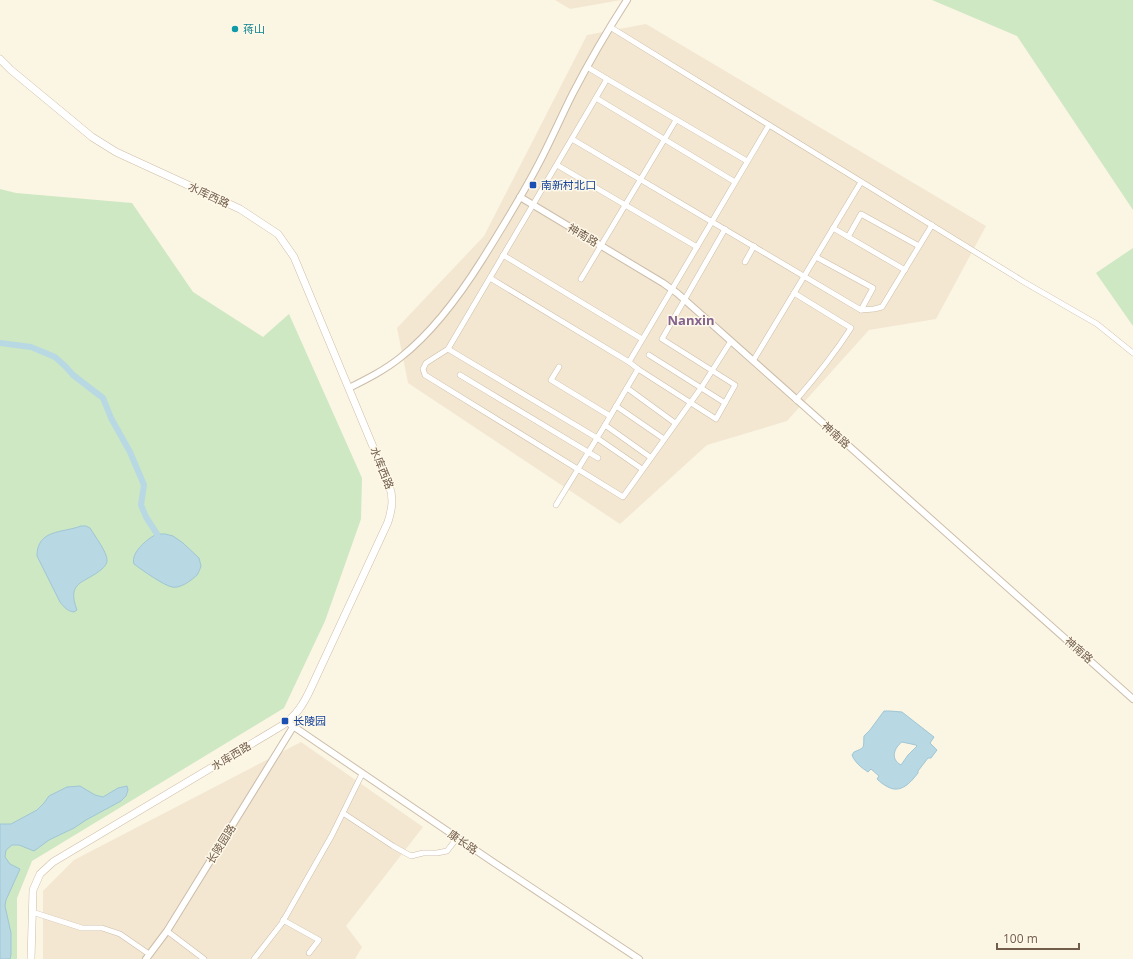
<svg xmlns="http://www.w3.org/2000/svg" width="1133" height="959" font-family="'Open Sans','Noto Sans SC',sans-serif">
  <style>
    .residential { fill: #f3e7d1 }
    .green { fill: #cde8c2 }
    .water { fill: #b8d8e4; stroke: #9fc6d5; fill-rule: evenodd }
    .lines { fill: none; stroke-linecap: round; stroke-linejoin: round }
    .canal { stroke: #b8d8e4; stroke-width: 6 }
    .minor-casing { stroke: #ccbdaa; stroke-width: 6 }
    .tertiary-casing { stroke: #ccbdaa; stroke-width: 8 }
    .secondary-casing { stroke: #cfbea8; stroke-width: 8 }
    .minor { stroke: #fff; stroke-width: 5 }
    .tertiary { stroke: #fff; stroke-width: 6 }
    .secondary { stroke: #fff; stroke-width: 7 }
    .culture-dot { fill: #0f9aa8; stroke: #fef8e9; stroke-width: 1.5 }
    .transit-dot { fill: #1a4fb4; stroke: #fef8e9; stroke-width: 1.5 }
    .labels { text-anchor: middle; stroke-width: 3; stroke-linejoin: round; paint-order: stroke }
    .culture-label { font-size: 11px; fill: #0d838f; stroke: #fef8e9; text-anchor: start }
    .transit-label { font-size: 11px; fill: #164399; stroke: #fef8e9; text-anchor: start }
    .street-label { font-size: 11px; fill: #725d4a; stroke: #fef8e9 }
    .quarter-label { font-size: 13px; font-weight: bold; fill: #85628f; stroke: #fef8e9 }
  </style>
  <rect width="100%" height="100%" fill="#fbf5e3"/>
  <g class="residential">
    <path d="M555,0H621L570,9Z"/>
    <path d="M646,24L986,226L936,319L869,330L787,421L707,445L620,524L408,383L397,328L484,236L587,35Z"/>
    <path d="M301,742L423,827L346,926L362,947L355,959H43V891L74,860Z"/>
  </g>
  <g class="green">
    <path d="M932,0H1133V210L1017,36Z"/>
    <path d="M0,189L16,193L132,203L193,292L263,337L289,314L362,478L361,519L325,621L284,708L32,861L17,898V959H0Z"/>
    <path d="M1133,248V326L1096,273Z"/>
  </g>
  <g class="water">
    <path d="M81,526H86L90,528C94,535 108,553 107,561C107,564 104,567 102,569C84,584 66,581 77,610L74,612C67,611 64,607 60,602L37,556C37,529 63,533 81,526Z"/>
    <path d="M157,534H165L173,536L183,543L199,558L201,566C200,569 199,572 197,575C192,580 180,589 172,587C163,585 142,570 134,564C130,553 148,538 157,534Z"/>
    <path d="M884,711H890L902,712L934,737L930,743L937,750L931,758H928L918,771V773C911,782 901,794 888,787C884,785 880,782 877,779L879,776L871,769L868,772C862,768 855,763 852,755L854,752C866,747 863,748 864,736L870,730ZM902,742L916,745L917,746L908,755L901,765C890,759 894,748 902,742Z"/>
    <path d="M80,786L95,795L103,797L118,788L127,786L128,790L126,796L121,801L86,820L74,828L49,840L34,851L19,845H12L6,850L5,857L10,864L20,869L6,900L5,906L11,933V954L10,959H0V824H11L37,810L44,803L49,796L67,787Z"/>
  </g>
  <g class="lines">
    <path class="canal" d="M0,343L31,347L55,357L65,366L73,375L103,398L111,418L130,452L144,485L141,505L146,517L157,534"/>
    <g class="minor-casing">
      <g id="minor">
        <path d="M610,27L1024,282L1097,324L1133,353"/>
        <path d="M587,67L607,79"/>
        <path d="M596,98L735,182"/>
        <path d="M572,139L861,310L874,309L882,307L932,225"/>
        <path d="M557,165L697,247"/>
        <path d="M833,228L905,270"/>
        <path d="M848,237L861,214L919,246"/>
        <path d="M503,255L642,339"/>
        <path d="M816,257L873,288L861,310"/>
        <path d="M745,262L754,246"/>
        <path d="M490,278L629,362L638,369L716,419L735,385L662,339L725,229"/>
        <path d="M581,279L676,120"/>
        <path d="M794,293L851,328C835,353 816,377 796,400"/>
        <path d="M731,341L701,388L623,497L425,375L423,369L426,363L448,349L607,79L747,161"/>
        <path d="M448,349L597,438L642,469"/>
        <path d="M649,355L725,403"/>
        <path d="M753,361L861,182"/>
        <path d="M629,362L769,125"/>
        <path d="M559,367L551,380L610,416"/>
        <path d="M460,375L598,458"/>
        <path d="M627,388L675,423"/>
        <path d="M616,406L664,439"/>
        <path d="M605,425L650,457"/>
        <path d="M556,505L605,425L638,369"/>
        <path d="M343,813L393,846L411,856L423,853H437L447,851L457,838"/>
        <path d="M32,912L82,928H102L120,934L149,954"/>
        <path d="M283,920L319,940L309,953"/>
        <path d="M167,931L204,959"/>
        <path d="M254,959L282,923L332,835L362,774"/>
      </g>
    </g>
    <g class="tertiary-casing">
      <g id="tertiary">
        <path d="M520,197L663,283L677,293L1133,699"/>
        <path d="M349,388C367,379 385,370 401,357C434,331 460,295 482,260C502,228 522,196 539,163C551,140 561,117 572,95C589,62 607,31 627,0"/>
        <path d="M287,722L493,862L639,959"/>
        <path d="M146,959L167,931L293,727"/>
      </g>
    </g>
    <g class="secondary-casing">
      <path id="secondary" d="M0,59L11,70L92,137L116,152L240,209L278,234L294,257L389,485C394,498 392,509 388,522L311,688C304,703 297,715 283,725L53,862L40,874L33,890L31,959"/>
    </g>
    <use href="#minor" class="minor"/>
    <use href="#tertiary" class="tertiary"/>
    <use href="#secondary" class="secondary"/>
  </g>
  <circle class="culture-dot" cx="235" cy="29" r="4"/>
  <g class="transit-dot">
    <rect x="529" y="181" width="8" height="8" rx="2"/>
    <rect x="281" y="717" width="8" height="8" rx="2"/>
  </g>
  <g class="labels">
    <g class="culture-label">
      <text x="243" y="33">蒋山</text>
    </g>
    <g class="transit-label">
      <text x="541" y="189">南新村北口</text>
      <text x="293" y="725">长陵园</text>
    </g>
    <g class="street-label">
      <text transform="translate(209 195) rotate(25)" y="4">水库西路</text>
      <text transform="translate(583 235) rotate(31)" y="4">神南路</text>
      <text transform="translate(836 435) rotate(42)" y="4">神南路</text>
      <text transform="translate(382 468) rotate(68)" y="4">水库西路</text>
      <text transform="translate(1079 650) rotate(41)" y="4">神南路</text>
      <text transform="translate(231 756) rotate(-31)" y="4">水库西路</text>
      <text transform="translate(463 842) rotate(34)" y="4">康长路</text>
      <text transform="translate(221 844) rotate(-58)" y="4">长陵园路</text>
    </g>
    <g class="quarter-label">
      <text x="691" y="325">Nanxin</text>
    </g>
  </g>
  <path d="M997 943v6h82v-6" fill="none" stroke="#725d4a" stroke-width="2"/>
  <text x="1003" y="943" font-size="12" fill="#725d4a" stroke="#fef8e9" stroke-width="3" paint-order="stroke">100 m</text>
</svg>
